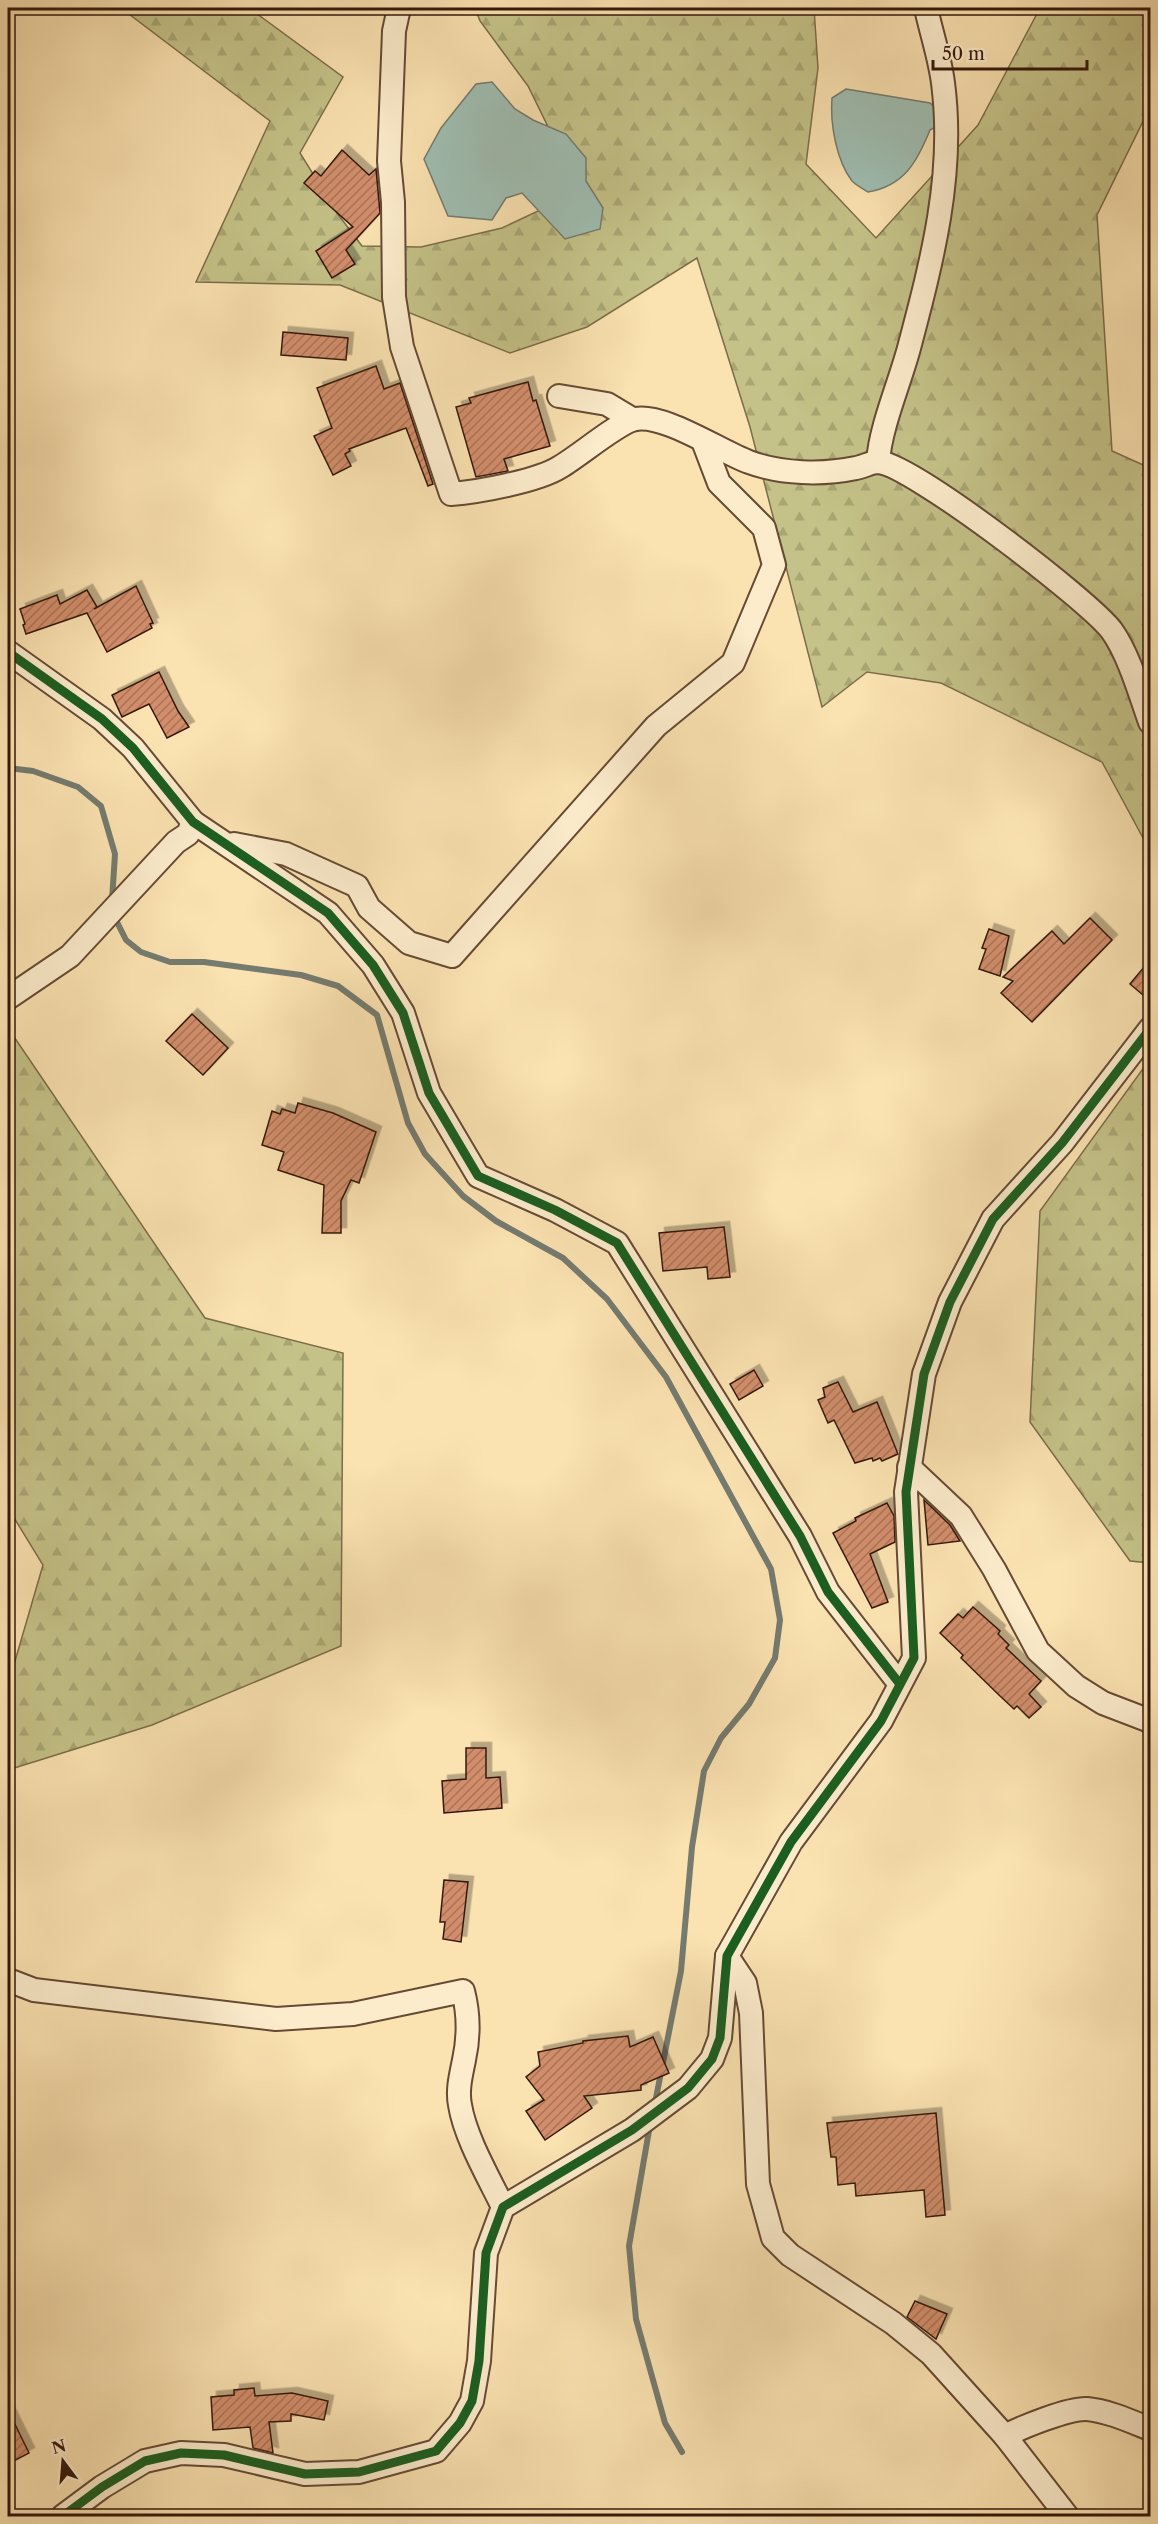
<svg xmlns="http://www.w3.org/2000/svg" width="1158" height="2524" font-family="'Libre Caslon Text',serif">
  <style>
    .forest { fill: url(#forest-firs); stroke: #7c6d4a; stroke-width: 1.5 }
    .water { fill: #9fbdb1; stroke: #757b6f; stroke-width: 1.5 }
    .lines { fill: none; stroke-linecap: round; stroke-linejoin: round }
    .stream { stroke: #757b6f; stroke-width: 6 }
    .building { fill: url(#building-hatch); stroke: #35180b; stroke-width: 1.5; filter: url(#shadow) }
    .minor-casing { stroke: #664a34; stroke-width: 26 }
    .minor { stroke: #fceccc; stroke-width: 22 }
    .cycleway-casing { stroke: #fceccc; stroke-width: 13 }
    .cycleway { stroke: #1b5e20; stroke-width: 9 }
  </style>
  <defs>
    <pattern id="forest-firs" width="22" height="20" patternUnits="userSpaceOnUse" patternTransform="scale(1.5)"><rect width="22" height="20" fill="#c4c288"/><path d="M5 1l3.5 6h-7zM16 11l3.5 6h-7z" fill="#a9a674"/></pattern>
    <pattern id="building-hatch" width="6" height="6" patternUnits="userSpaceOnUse" patternTransform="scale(1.5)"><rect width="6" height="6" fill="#d28e6c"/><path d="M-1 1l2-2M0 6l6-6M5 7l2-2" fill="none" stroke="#ab7357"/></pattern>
    <filter id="shadow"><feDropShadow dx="5.5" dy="-5.5" stdDeviation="0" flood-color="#0004"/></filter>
  </defs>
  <rect width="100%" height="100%" fill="#fbe2b1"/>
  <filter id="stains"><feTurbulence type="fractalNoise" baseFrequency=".00333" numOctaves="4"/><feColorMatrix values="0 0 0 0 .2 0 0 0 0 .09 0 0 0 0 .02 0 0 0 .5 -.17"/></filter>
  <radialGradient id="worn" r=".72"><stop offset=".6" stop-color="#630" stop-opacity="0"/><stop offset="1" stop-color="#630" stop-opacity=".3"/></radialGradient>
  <g class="forest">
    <path d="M121,8H249L343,77L300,153L337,213L362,246L421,247L502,228L551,205L554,139L528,86L480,21L475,8H814L818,68L806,164L876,238L978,125L1040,8H1150V107L1097,215L1112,451L1150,468V851L1102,762L941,683L867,672L822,707L750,427L697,258L587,327L510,353L340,285L196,282L270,121Z"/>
    <path d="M8,1028L205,1318L343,1353L341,1646L152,1725L8,1770V1685L43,1565L8,1508Z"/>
    <path d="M1150,1059V1563L1130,1561L1030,1422L1040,1211Z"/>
  </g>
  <g class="water">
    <path d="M492,82L515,109L533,120L566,134L586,158V181L603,208L600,229L565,239L522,193L506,198L492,220L448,216L424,159L441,128L476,84Z"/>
    <path d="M846,89L930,103L939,111L937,126L930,130C917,162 904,186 868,192C863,189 856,185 852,181C836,160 830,123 832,98Z"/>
  </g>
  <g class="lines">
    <g class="stream">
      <path d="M8,768L33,771L78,787L101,806L115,854L112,900"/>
      <path d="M114,916L126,940L141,952L170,962H204L301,975L338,986L377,1015L408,1123L425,1154L463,1196L496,1221L563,1258L607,1299L666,1377L771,1569L780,1620L775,1658L749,1704L721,1738L704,1771L692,1847L681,1971L655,2103"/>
      <path d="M650,2125L629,2246L636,2319L665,2423L682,2452"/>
    </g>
  </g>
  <g class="building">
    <path d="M342,150L369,175L376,169L380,213L346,250L355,264L332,278L316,251L353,227L304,183L315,171L321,176Z"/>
    <path d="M283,332L348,338L346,360L281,355Z"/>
    <path d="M376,366L384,389L400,383L433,484L428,486L406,428L349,449L350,451L345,454L351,466L333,475L314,436L332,428L317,388Z"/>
    <path d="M528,382L533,401L536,400L550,446L504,459L508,471L476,477L456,407L471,403L469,398Z"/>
    <path d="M136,586L153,623L150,624L152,628L107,652L87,613L26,634L23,625L25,624L20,609L57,595L60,604L87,590L97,607L94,609Z"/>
    <path d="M159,672L178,711L189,727L167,738L149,704L122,717L112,695Z"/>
    <path d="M1090,918L1112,940L1032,1022L1001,993L1013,981L1003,977L1052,931L1064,944Z"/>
    <path d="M989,929L1009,936L1000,976L979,969L986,949L982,948Z"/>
    <path d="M1150,960V987L1143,995L1130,984Z"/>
    <path d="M192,1014L228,1048L203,1075L166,1041Z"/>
    <path d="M298,1103L333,1113L376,1132L359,1183L351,1180L341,1201V1233H322L324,1185L278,1170L284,1152L262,1145L272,1111L280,1114L282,1109L295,1113Z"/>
    <path d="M724,1227L730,1277L708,1279L707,1267L663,1271L659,1233Z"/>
    <path d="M754,1370L763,1386L739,1400L730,1384Z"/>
    <path d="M838,1382L853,1412L877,1402L898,1454L882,1461L880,1458L873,1461L872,1458L855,1463L834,1420L828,1423L818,1400L825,1397L823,1388Z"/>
    <path d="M924,1500L950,1525L960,1541L928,1545Z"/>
    <path d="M887,1503L894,1516L895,1542L870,1554L888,1602L872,1608L833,1533L856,1521L855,1518Z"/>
    <path d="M973,1607L1000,1631L998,1634L1009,1645L1006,1648L1041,1681L1029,1694L1041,1707L1029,1718L1017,1706L1014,1709L1000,1696L961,1658L963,1655L940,1633L958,1614L963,1618Z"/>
    <path d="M466,1748H486V1778L500,1777L502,1808L444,1813L442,1781L466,1779Z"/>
    <path d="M444,1880L468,1882L461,1942L443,1939L445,1922H440Z"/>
    <path d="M628,2036L630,2047L653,2037L669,2073L641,2085V2090L584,2096L592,2108L545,2140L526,2111L544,2100L526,2077L540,2066L538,2052L583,2043V2041Z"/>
    <path d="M936,2113L945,2215L926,2217L924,2190L856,2196L855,2183L838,2185L836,2157H831L827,2123Z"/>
    <path d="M915,2301L947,2314L936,2339L907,2317Z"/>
    <path d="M254,2388L255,2396L292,2393L328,2401L324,2420L291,2414V2421L269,2422L273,2453L253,2448L250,2427L213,2430L211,2397L234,2395V2390Z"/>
    <path d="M8,2410L29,2453L8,2464Z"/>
  </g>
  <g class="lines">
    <g class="minor-casing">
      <g id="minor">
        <path d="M399,8L394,31L389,161L393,202L394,297L402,347L451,494C478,492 538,481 560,467C579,456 614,426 632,420C659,410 721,452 749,462C781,474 823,475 856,468C863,467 871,462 878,462C910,463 1090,601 1112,631C1129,655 1140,694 1150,722"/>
        <path d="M559,396L607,404L632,419"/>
        <path d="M878,462C880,428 900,382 909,348C932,261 955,174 943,83C940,58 931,32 926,8"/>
        <path d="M8,652L102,719L133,748L193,822L328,913L373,965L403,1013L429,1093L478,1176L555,1210L617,1243L800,1536L828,1592L899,1683"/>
        <path d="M234,844L286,854L357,886L369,908L409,943L452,956L656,726L733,663L774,565L764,528L719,483L703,441"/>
        <path d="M8,998L70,956L176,842L188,834L193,822"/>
        <path d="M909,1467L961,1516L994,1569L1038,1651L1076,1686L1103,1703L1150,1721"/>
        <path d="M727,1956L745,1983L751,2013L758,2184L773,2238L790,2255L893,2323L931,2354L1005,2436L1067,2516"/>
        <path d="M8,1980L34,1990L276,2019L353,2014L463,1991C469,2014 469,2037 464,2060C461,2075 457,2090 460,2105C465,2137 489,2178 503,2207"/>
        <path d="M1005,2436C1022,2427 1069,2408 1087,2409C1108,2411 1130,2421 1150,2429"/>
        <path d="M63,2516L102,2487L145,2461L181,2453L224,2455L305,2474L359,2472L436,2451L460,2423L472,2401L479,2361L486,2253L503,2207L632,2130L688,2088L712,2059L720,2038L727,1956L791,1842L881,1721L914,1658L906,1492L924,1374L950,1302L993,1219L1062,1143L1150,1029"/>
      </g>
    </g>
    <use href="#minor" class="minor"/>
    <g class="cycleway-casing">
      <g id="cycleway">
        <path d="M8,652L102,719L133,748L193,822L328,913L373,965L403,1013L429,1093L478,1176L555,1210L617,1243L800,1536L828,1592L899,1683"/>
        <path d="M63,2516L102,2487L145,2461L181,2453L224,2455L305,2474L359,2472L436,2451L460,2423L472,2401L479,2361L486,2253L503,2207L632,2130L688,2088L712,2059L720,2038L727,1956L791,1842L881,1721L914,1658L906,1492L924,1374L950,1302L993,1219L1062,1143L1150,1029"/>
      </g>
    </g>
    <use href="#cycleway" class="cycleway"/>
  </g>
  <rect width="1158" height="2524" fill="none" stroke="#fbe2b1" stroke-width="30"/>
  <rect x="9" y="9" width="1140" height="2506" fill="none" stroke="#35180b" stroke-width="3"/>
  <rect x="15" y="15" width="1128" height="2494" fill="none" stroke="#35180b" stroke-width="1.5"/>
  <g transform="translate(63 2461) rotate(344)" stroke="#fceccc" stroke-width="4.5" paint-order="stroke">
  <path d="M0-4.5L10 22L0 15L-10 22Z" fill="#35180b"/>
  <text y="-9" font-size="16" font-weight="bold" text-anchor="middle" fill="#35180b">N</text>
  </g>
  <path d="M933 60v9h154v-9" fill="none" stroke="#35180b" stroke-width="3"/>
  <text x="942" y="60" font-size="18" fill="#35180b" stroke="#fceccc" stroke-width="4.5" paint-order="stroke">50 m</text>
  <rect width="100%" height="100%" filter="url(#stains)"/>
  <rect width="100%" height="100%" fill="url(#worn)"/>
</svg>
